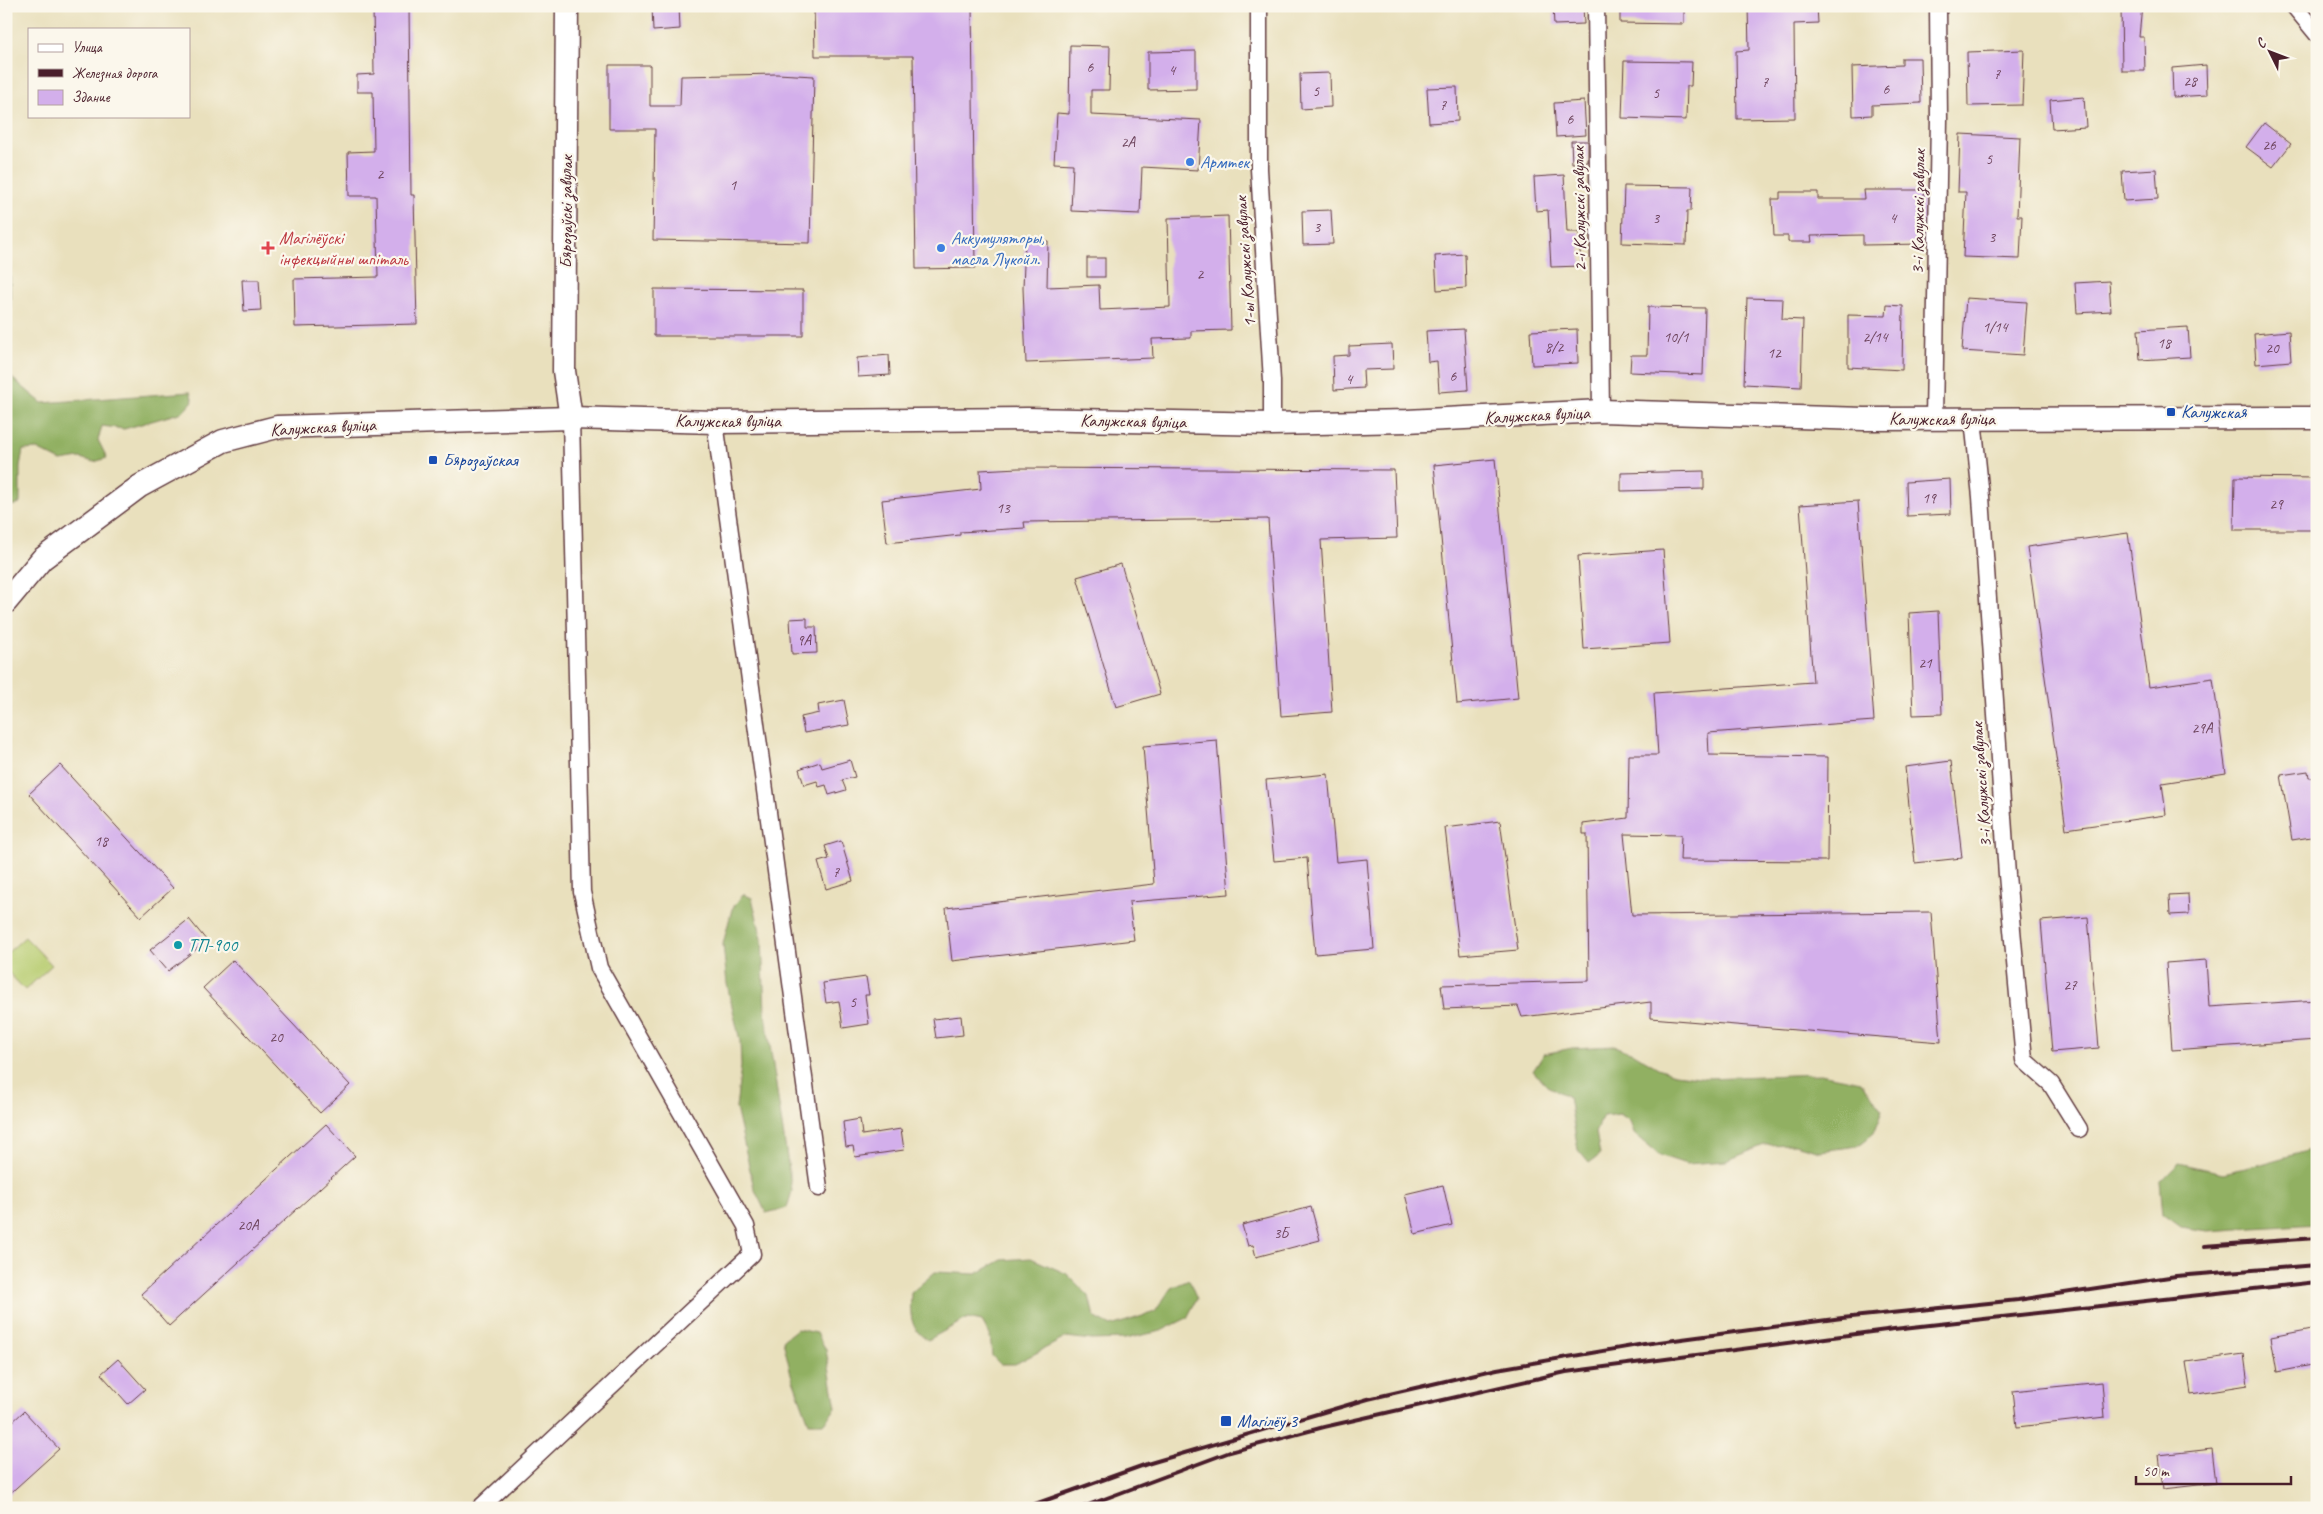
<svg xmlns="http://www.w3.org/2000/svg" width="2323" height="1514" font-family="Caveat,sans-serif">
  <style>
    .green { fill: #b7cc70; stroke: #80764e }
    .forest { fill: #91b062; stroke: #6e6846 }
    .building { fill: #d3afeb }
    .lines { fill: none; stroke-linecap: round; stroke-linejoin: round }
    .street-casing { stroke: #623c41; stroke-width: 19 }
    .secondary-casing { stroke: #623c41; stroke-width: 25 }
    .street { stroke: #fff; stroke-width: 16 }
    .secondary { stroke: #fff; stroke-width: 22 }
    .rail { stroke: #4a1f2b; stroke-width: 4 }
    .shop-dot { fill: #3f7fe0; stroke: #fbf7ec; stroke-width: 2 }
    .health-dot { fill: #e0444e; stroke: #fbf7ec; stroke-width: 2 }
    .transit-dot { fill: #1a4fb4; stroke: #fbf7ec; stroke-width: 2 }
    .culture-dot { fill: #0f9aa8; stroke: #fbf7ec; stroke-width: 2 }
    .labels { text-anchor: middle; stroke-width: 4.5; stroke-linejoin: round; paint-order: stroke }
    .number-label { font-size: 15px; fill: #6c435b }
    .shop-label { font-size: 18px; fill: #366cbe; stroke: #fbf7ec; text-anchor: start }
    .street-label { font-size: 18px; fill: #4a1f2b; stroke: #fbf7ec }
    .health-label { font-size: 18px; fill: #be3a42; stroke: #fbf7ec; text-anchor: start }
    .transit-label { font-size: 18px; fill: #164399; stroke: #fbf7ec; text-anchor: start }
    .culture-label { font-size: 18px; fill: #0d838f; stroke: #fbf7ec; text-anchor: start }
  </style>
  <rect width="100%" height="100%" fill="#fbf7ec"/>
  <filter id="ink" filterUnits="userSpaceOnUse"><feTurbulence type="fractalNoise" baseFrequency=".02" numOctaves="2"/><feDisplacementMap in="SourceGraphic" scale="10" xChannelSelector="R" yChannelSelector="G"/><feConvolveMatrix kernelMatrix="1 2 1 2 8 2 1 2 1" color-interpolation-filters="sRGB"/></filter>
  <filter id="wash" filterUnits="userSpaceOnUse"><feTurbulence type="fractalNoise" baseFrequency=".0096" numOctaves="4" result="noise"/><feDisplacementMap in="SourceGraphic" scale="20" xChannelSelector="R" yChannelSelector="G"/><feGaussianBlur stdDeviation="1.12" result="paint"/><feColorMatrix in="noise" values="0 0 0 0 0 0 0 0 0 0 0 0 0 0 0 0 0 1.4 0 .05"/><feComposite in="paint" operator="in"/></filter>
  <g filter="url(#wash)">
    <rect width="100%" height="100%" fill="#e9e0bd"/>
    <path class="green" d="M25,937L52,965L25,990L6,970V954Z"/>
    <g class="forest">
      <path d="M6,6H8L11,377L42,403L190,392L193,401L183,412L124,429L102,426L98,440L107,458L94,462L80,458L61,461L37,449L23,450L20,466V503L6,508Z"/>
      <path d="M743,894L752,898L762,939L765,1012L792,1191L787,1208L766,1213L754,1188L736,1108L741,1066L740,1041L727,984L723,944L732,909Z"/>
      <path d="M1614,1046L1633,1053L1658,1068L1675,1074L1706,1078L1820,1074L1861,1082L1883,1110L1874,1133L1858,1146L1820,1151L1795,1144L1764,1145L1726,1161L1686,1164L1659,1155L1634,1134L1630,1121L1620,1114L1603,1116L1596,1132L1600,1155L1589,1163L1578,1150L1569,1097L1547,1086L1533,1071L1544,1054L1572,1048Z"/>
      <path d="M2310,1150H2317V1224L2208,1231L2181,1227L2163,1214L2160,1182L2179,1163L2223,1173L2250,1167Z"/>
      <path d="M1031,1258L1067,1274L1089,1296L1094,1317L1111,1326L1155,1312L1171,1288L1189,1280L1197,1299L1187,1318L1161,1331L1125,1339L1091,1340L1067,1337L1015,1364H1000L992,1356L990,1335L982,1321L968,1318L928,1340C909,1330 910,1312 911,1293L935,1272L976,1274L1002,1260Z"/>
      <path d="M797,1329L817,1333L826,1350L836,1408L824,1423H809L791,1374L783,1340Z"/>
    </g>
    <g id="blocks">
      <g class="building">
        <path d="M373,6H409L411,195H414L417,324L295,327L294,279L378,277L376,196H349L348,152L374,151L373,92H357V75L374,74Z"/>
        <path d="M652,6H679L680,29L653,31Z"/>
        <path d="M814,6H972L975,268L916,269L913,56H815Z"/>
        <path d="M1553,6H1583L1584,24L1554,25Z"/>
        <path d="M1620,6H1684V24L1620,23Z"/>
        <path d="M1748,6H1817L1818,23L1794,24L1795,118L1737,119L1736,51L1749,50Z"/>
        <path d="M2121,6H2142L2139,37H2144L2145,71H2122Z"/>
        <path d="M1070,45L1110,46L1109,90H1091V115L1201,120L1198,170L1142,167L1140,214L1071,211L1073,164L1054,163L1057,113L1069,114Z"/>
        <path d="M2024,50L2022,105L1968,106L1967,52Z"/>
        <path d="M1196,51V89L1148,90V52Z"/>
        <path d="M1902,58H1920L1921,103L1872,105V115L1853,116L1852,67L1902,65Z"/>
        <path d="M1624,61L1692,62L1691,86H1687L1686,120L1622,118Z"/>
        <path d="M609,65H650V106H680L681,76L777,74L814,76L810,243L653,240L655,129H609Z"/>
        <path d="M2206,65L2207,95L2173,97L2172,68Z"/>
        <path d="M1330,73L1331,107L1301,109L1300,74Z"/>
        <path d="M1457,87L1458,121L1429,123L1427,88Z"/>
        <path d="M2084,97L2086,127L2052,129L2050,100Z"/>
        <path d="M1584,101L1586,135L1556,137L1554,103Z"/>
        <path d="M2264,123L2291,144L2273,167L2246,147Z"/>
        <path d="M1960,134L2020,137L2017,216H2022L2020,259L1963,257L1966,192H1958Z"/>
        <path d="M1571,141H1588V162L1572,163Z"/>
        <path d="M2156,169L2158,199L2124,201L2122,171Z"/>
        <path d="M1564,175L1567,232H1579L1581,266L1551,267L1548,210L1536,211L1534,177Z"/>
        <path d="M1624,186L1692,187L1691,211H1687L1686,245L1622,243Z"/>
        <path d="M1864,190H1924L1925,244L1863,245V235L1811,236L1812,242H1788V236H1774L1772,199H1780V192H1818V199H1865Z"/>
        <path d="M1331,210L1333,244L1303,245L1302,211Z"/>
        <path d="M1228,216L1231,330L1191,331V338L1152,339L1153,358L1026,363L1023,288L1025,241H1048L1047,287L1099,285L1100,310L1170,307L1168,218Z"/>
        <path d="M1465,254L1466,288L1437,290L1435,256Z"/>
        <rect x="1087" y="258" width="18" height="19"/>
        <path d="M242,280H259L261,310L244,311Z"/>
        <path d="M2109,281L2111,311L2077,313L2075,283Z"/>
        <path d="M654,289L803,290V336H654Z"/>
        <path d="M1747,298L1783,299L1782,319L1803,320L1801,387L1744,384Z"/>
        <path d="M1966,298L2027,302L2023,355L1962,351Z"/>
        <path d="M1887,305L1903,306L1902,370L1848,367V315L1886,316Z"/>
        <path d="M1648,307L1705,308L1703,375L1630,372L1631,355H1647Z"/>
        <path d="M2188,327L2190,357L2140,360L2138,330Z"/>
        <path d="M1464,329L1468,390L1439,392L1437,361L1428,362L1426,331Z"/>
        <path d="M1577,329L1578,363L1532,365L1530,331Z"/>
        <path d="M2289,331L2291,361L2256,364L2254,334Z"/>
        <path d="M1392,344L1393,369L1363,370L1364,388L1334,390L1333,356L1349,355V346Z"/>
        <path d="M889,355L890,375L858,377L857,358Z"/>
        <path d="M1495,459L1518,698L1457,704L1434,465Z"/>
        <path d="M1018,468L1394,470L1397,538L1321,540L1332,712L1281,716L1268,519L1024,522L1025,528L960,532V535L887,543L882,500L981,489L980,470Z"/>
        <path d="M1704,471V489L1621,491V473Z"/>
        <path d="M2235,477L2316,478V530H2234Z"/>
        <path d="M1950,479L1951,514L1907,516L1906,482Z"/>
        <path d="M1858,501L1874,721L1708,733L1709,755L1828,757L1827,861L1680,860L1681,835L1624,834L1632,915L1931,912L1941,1042L1651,1018V1002L1522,1017L1518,1006L1444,1009L1441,985L1589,981L1587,834H1583V824L1628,818L1629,755H1658L1654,693L1813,682L1800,505Z"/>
        <path d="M2128,533L2149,687L2213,678L2226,773L2162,783L2166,815L2066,829L2027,547Z"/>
        <path d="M1663,550L1670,643L1584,649L1578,556Z"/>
        <path d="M1121,564L1160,694L1116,707L1077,577Z"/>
        <path d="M1938,611L1942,714L1913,715L1909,613Z"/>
        <path d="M807,618V627H816L817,653L792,654L790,619Z"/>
        <path d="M844,700L849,725L804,733L801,717L819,713L818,705Z"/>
        <path d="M1217,740L1229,894L1129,902L1134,940L952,961L946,908L1154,884L1143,746Z"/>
        <path d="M850,760L855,777L842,780L846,790L829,795L826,785L819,787L817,781L804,785L799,769L820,762L822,768Z"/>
        <path d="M1951,761L1962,858L1915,863L1905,767Z"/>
        <path d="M60,765L173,888L141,917L29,794Z"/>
        <path d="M2308,771L2309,778L2317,777V836L2292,840L2281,775Z"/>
        <path d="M1328,774L1336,862L1367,859L1374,949L1315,954L1307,858L1274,861L1266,780Z"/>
        <path d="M1500,821L1518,950L1460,955L1445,828Z"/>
        <path d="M841,841L853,881L826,889L818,862L829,859L825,846Z"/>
        <path d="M2188,894L2189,914L2170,915L2169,895Z"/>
        <path d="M2088,917L2099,1048L2052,1052L2041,921Z"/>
        <path d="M189,919L207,941L168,971L150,950Z"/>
        <path d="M233,960L350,1085L320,1113L203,988Z"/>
        <path d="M2206,960L2209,1007L2317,1000V1040L2172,1050L2166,963Z"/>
        <path d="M866,977L869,995H865L869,1024L843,1028L839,1001L826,1003L823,983Z"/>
        <path d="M961,1016L963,1035L936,1038L933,1019Z"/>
        <path d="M860,1119L862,1135L901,1129L904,1150L855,1157L853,1146L846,1147L843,1122Z"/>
        <path d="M326,1124L355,1156L169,1326L141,1294Z"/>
        <path d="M1443,1185L1452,1225L1415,1234L1405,1194Z"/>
        <path d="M1311,1207L1320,1240L1256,1257L1253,1245L1248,1246L1242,1225Z"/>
        <path d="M2317,1328V1364L2277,1372L2271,1337Z"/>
        <path d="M2244,1354L2248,1385L2191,1394L2186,1362Z"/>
        <path d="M118,1359L145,1389L128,1404L101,1374Z"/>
        <path d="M2102,1382L2105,1417L2017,1427L2013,1391Z"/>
        <path d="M24,1411L59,1449L6,1497V1428Z"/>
        <path d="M2212,1449L2216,1483L2163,1489L2159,1455Z"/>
      </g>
    </g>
  </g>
  <g filter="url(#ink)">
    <use href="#blocks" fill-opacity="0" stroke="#623c41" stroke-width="1"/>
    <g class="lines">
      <g class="street-casing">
        <g id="street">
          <path d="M1259,6V169L1272,381V424"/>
          <path d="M1596,6L1601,411"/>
          <path d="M2294,6L2317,34"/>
          <path d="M1934,419L1939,119L1938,6"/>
          <path d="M1973,419L1981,497L2007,875L2024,1060L2051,1084L2079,1129"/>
          <path d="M715,422L819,1188"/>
          <path d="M480,1508L752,1254L746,1226L599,968L582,892L571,418"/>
        </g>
      </g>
      <g class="secondary-casing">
        <g id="secondary">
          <path d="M567,6L564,371L571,418"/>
          <path d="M6,602L42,559L140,486L223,441L277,427L571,418L715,422L1027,419L1272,424L1407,421L1601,411L1864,419L2317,418"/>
        </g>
      </g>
      <use href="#street" class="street"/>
      <use href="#secondary" class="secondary"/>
      <g class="rail">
        <path d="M2204,1246L2317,1238"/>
        <path d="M1024,1508L1147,1464L1368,1399L1497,1369L1644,1344L1842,1318L2018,1300L2176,1276L2317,1265"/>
        <path d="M1080,1508L1230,1452L1324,1427L1566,1372L1894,1329L2317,1282"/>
      </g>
    </g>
  </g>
  <g class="shop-dot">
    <circle cx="1190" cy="162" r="5"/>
    <circle cx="941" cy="248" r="5"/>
  </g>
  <path class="health-dot" d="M265.5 240.5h5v5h5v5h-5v5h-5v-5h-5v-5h5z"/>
  <g class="transit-dot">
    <rect x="2166" y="407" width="10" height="10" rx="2.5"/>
    <rect x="428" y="455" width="10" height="10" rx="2.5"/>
    <rect x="1220" y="1415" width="12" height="12" rx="2.5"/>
  </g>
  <circle class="culture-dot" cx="178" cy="945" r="5"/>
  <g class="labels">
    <g class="number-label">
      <text x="1090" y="72">6</text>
      <text x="1172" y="75">4</text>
      <text x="1997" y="79">7</text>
      <text x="2190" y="86">28</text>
      <text x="1765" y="87">7</text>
      <text x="1886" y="94">6</text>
      <text x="1316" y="96">5</text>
      <text x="1656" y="98">5</text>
      <text x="1443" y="110">7</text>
      <text x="1570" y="124">6</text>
      <text x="1128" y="147">2А</text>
      <text x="2269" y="150">26</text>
      <text x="1989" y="164">5</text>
      <text x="380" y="179">2</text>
      <text x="733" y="190">1</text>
      <text x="1656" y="223">3</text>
      <text x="1893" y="223">4</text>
      <text x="1317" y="232">3</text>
      <text x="1992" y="242">3</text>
      <text x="1200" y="279">2</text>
      <text x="1995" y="332">1/14</text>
      <text x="1676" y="342">10/1</text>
      <text x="1875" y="342">2/14</text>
      <text x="2164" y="348">18</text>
      <text x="1554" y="352">8/2</text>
      <text x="2272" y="353">20</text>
      <text x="1774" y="358">12</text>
      <text x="1453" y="381">6</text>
      <text x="1349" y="384">4</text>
      <text x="1929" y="503">19</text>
      <text x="2276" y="509">29</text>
      <text x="1003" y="513">13</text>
      <text x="804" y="645">9А</text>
      <text x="1925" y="668">21</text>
      <text x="2202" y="733">29А</text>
      <text x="101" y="846">18</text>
      <text x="836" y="877">7</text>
      <text x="2070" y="990">27</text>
      <text x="853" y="1007">5</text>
      <text x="276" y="1042">20</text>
      <text x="248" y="1230">20А</text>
      <text x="1281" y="1238">3Б</text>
    </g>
    <g class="shop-label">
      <text x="1200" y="168">Армтек</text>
      <text x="951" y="244">Аккумуляторы,<tspan x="951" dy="21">масла Лукойл.</tspan></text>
    </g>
    <g class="street-label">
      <text transform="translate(1579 209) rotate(-91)" y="6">2-і Калужскі завулак</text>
      <text transform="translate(566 212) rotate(-90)" y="6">Бярозаўскі завулак</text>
      <text transform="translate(1918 212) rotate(-89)" y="6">3-і Калужскі завулак</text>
      <text transform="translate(1245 262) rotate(-94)" y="6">1-ы Калужскі завулак</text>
      <text transform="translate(1537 415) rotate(-3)" y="6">Калужская вуліца</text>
      <text x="1942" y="425">Калужская вуліца</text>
      <text x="728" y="427">Калужская вуліца</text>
      <text transform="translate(1133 421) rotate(1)" y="6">Калужская вуліца</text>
      <text transform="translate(323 427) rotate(-3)" y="6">Калужская вуліца</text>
      <text transform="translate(1981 785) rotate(-94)" y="6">3-і Калужскі завулак</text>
    </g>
    <g class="health-label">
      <text x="279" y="244">Магілёўскі<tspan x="279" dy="21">інфекцыйны шпіталь</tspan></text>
    </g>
    <g class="transit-label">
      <text x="2181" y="418">Калужская</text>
      <text x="443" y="466">Бярозаўская</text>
      <text x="1237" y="1427">Магілёў 3</text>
    </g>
    <g class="culture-label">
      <text x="188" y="951">ТП-900</text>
    </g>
  </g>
  <rect width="2323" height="1514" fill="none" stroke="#fbf7ec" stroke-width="25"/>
  <rect x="28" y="28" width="162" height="90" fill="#fbf7ec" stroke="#b4a19f"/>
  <rect x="38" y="44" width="25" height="8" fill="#ffffff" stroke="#b4a19f"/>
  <text x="72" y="52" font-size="15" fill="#4a1f2b">Улица</text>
  <rect x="38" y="69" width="25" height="8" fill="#4a1f2b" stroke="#b4a19f"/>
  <text x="72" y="78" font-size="15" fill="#4a1f2b">Железная дорога</text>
  <rect x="38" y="90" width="25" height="15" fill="#d3afeb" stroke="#b4a19f"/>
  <text x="72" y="102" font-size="15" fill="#4a1f2b">Здание</text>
  <g transform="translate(2270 52) rotate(312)" stroke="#fbf7ec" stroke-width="4" paint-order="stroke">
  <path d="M0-4L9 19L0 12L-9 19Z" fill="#4a1f2b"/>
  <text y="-8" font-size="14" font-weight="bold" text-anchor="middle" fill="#4a1f2b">С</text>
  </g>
  <path d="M2136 1476v8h155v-8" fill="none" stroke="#4a1f2b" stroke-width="2.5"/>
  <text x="2143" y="1476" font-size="15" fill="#4a1f2b" stroke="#fbf7ec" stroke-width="4" paint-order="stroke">50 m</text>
</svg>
